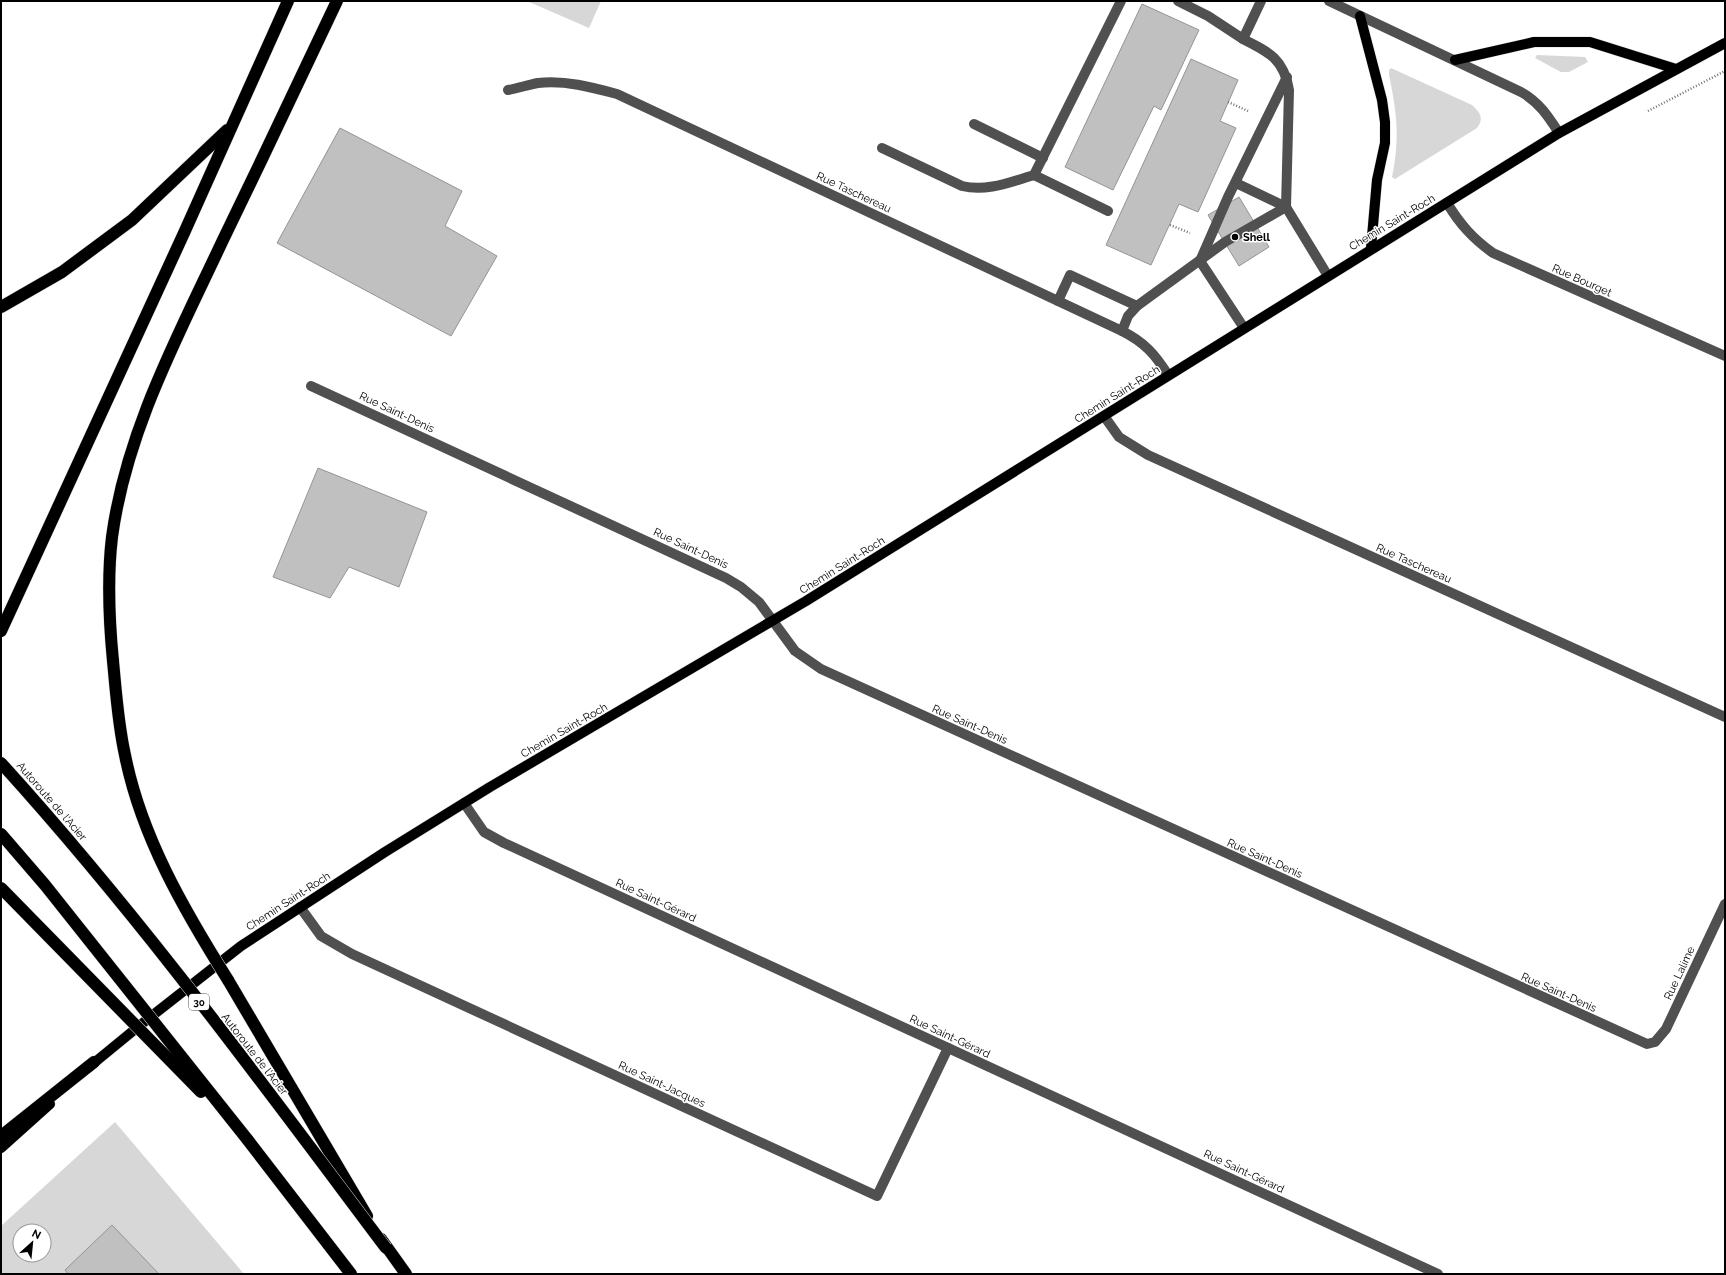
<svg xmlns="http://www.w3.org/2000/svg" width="1726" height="1275" font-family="Raleway,sans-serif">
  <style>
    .green { fill: #d7d7d7; fill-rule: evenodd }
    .building { fill: #c0c0c0; stroke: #949494 }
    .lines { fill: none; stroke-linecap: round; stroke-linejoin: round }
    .major-casing { stroke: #dbdbdb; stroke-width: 11 }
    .highway-casing { stroke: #dbdbdb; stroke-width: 13 }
    .path { stroke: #727272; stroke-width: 2.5; stroke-dasharray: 1 2; stroke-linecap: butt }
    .minor { stroke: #505050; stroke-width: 10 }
    .major { stroke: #000; stroke-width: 10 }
    .highway { stroke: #000; stroke-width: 12 }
    .highway-bridge-casing { stroke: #dbdbdb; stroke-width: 13; stroke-linecap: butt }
    .highway-bridge { stroke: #000; stroke-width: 12 }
    .poi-dot { fill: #000; stroke: #fff; stroke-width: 1.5 }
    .labels { text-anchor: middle; stroke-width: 3; stroke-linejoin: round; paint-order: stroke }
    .shield { fill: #fff; stroke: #4c4c4c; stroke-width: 1 }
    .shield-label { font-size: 10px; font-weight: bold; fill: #000 }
    .street-label { font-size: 11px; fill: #000; stroke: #fff }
    .poi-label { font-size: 11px; font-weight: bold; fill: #000; stroke: #fff; text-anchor: start }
  </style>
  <rect width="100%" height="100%" fill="#fff"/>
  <g class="green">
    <path d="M527,1H601L589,28Z"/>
    <path d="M1537,55L1585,57L1588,62L1569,72H1561L1535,58Z"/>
    <path d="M1391,68L1472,105C1481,113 1484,119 1477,128L1395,179L1392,177C1400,139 1397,113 1389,75V70Z"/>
    <path d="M115,1122L244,1274H1V1226ZM20,1231H44V1255H20Z"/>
  </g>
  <g class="building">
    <path d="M1142,4L1199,30L1161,110L1154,106L1113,190L1065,167Z"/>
    <path d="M1191,59L1238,80L1220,121L1236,128L1198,212L1179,204L1151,265L1106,245Z"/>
    <path d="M340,128L462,191L445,226L497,256L451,336L277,243Z"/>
    <path d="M1239,197L1269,247L1239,266L1208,215Z"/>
    <path d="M318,468L427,512L399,587L349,567L330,598L273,577Z"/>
    <path d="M112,1225L159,1274H68L65,1270Z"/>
  </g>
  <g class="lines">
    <g class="major-casing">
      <g id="major">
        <path d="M1360,16L1382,100L1385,122V143L1377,180L1371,248"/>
        <path d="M1455,60L1534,42H1590L1676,69"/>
        <path d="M89,1067L139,1026L241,946L385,852L490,787L806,601L1559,133L1725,43"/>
        <path d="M1,1148L50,1104"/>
      </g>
    </g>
    <g class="highway-casing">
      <g id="highway">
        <path d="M1,307L62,272L132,220L227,130"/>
        <path d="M1,631L184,233L288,1"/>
        <path d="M113,661C109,620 107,579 112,537C126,432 178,336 222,242C261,162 299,81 337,1"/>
        <path d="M228,980L367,1216"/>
        <path d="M1,1136L94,1062"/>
        <path d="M247,1139L351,1274"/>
        <path d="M381,1239L406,1274"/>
      </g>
    </g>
    <g class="path">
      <path d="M1228,102L1248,111"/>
      <path d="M1648,111L1725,71"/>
      <path d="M1170,225L1190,233"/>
    </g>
    <g class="minor">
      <path d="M1178,1L1208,16L1243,39"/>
      <path d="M1329,1L1521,92C1539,102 1548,116 1559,133"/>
      <path d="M508,90C518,88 528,85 538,83C565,80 591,87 617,94L1122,331C1144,342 1155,354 1168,375"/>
      <path d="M974,124L1043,158"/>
      <path d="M882,148L962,186C987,192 1010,182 1034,175"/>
      <path d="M1236,183L1286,207L1328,276"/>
      <path d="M1447,203C1460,224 1472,238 1493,253L1725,356"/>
      <path d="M1108,211L1034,175L1121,1"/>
      <path d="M1058,301L1070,275L1137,306"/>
      <path d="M1244,328L1200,261L1228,197L1287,77"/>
      <path d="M1122,331L1128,316L1137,306L1152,295L1225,242L1286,207L1289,90C1284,59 1269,52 1243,39L1261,1"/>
      <path d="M311,386L726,578L741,587L759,602L795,651L821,669L1647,1044L1655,1042L1666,1029L1725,904"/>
      <path d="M1104,416L1119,437L1148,455L1725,717"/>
      <path d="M464,803L484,832L504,843L1438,1274"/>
      <path d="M300,907L321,936L352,954L877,1196L948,1048"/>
    </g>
    <use href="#major" class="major"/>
    <use href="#highway" class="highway"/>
    <g class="highway-bridge-casing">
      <g id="highway-bridge">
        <path d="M113,661C116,692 118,724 125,755C141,836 184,910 228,980"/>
        <path d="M1,763C140,916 262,1083 386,1248"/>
        <path d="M1,834L45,885L247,1139"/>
        <path d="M1,888L201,1092"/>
      </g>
    </g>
    <use href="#highway-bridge" class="highway-bridge"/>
  </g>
  <circle class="poi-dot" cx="1235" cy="237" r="4"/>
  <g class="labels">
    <rect class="shield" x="189" y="994" width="20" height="16" rx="3"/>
    <g class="shield-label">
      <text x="199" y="1006">30</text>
    </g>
    <g class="street-label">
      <text transform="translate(854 192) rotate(25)" y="4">Rue Taschereau</text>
      <text transform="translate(1392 222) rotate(-31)" y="4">Chemin Saint-Roch</text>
      <text transform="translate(1582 280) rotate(24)" y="4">Rue Bourget</text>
      <text transform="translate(1117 394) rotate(-32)" y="4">Chemin Saint-Roch</text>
      <text transform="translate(397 412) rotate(25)" y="4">Rue Saint-Denis</text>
      <text transform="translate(691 548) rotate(25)" y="4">Rue Saint-Denis</text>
      <text transform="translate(1414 563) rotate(24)" y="4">Rue Taschereau</text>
      <text transform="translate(842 565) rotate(-32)" y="4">Chemin Saint-Roch</text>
      <text transform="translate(970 724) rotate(24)" y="4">Rue Saint-Denis</text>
      <text transform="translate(564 730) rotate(-30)" y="4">Chemin Saint-Roch</text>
      <text transform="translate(52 801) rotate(49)" y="4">Autoroute de l'Acier</text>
      <text transform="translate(1265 858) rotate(24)" y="4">Rue Saint-Denis</text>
      <text transform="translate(656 900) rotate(25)" y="4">Rue Saint-Gérard</text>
      <text transform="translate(288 901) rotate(-33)" y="4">Chemin Saint-Roch</text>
      <text transform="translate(1679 973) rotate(-65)" y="4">Rue Lalime</text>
      <text transform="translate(1559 992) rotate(24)" y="4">Rue Saint-Denis</text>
      <text transform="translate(950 1036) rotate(25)" y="4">Rue Saint-Gérard</text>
      <text transform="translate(255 1054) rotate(52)" y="4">Autoroute de l'Acier</text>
      <text transform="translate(662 1084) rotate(25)" y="4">Rue Saint-Jacques</text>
      <text transform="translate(1244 1171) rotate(25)" y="4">Rue Saint-Gérard</text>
    </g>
    <g class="poi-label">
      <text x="1243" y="241">Shell</text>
    </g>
  </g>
  <rect width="1726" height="1275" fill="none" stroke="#000000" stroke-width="4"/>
  <g transform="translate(32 1243) rotate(27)"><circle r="19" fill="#ffffff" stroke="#999999"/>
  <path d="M0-3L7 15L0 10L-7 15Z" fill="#000000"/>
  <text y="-6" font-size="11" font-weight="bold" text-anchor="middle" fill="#000000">N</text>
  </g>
</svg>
